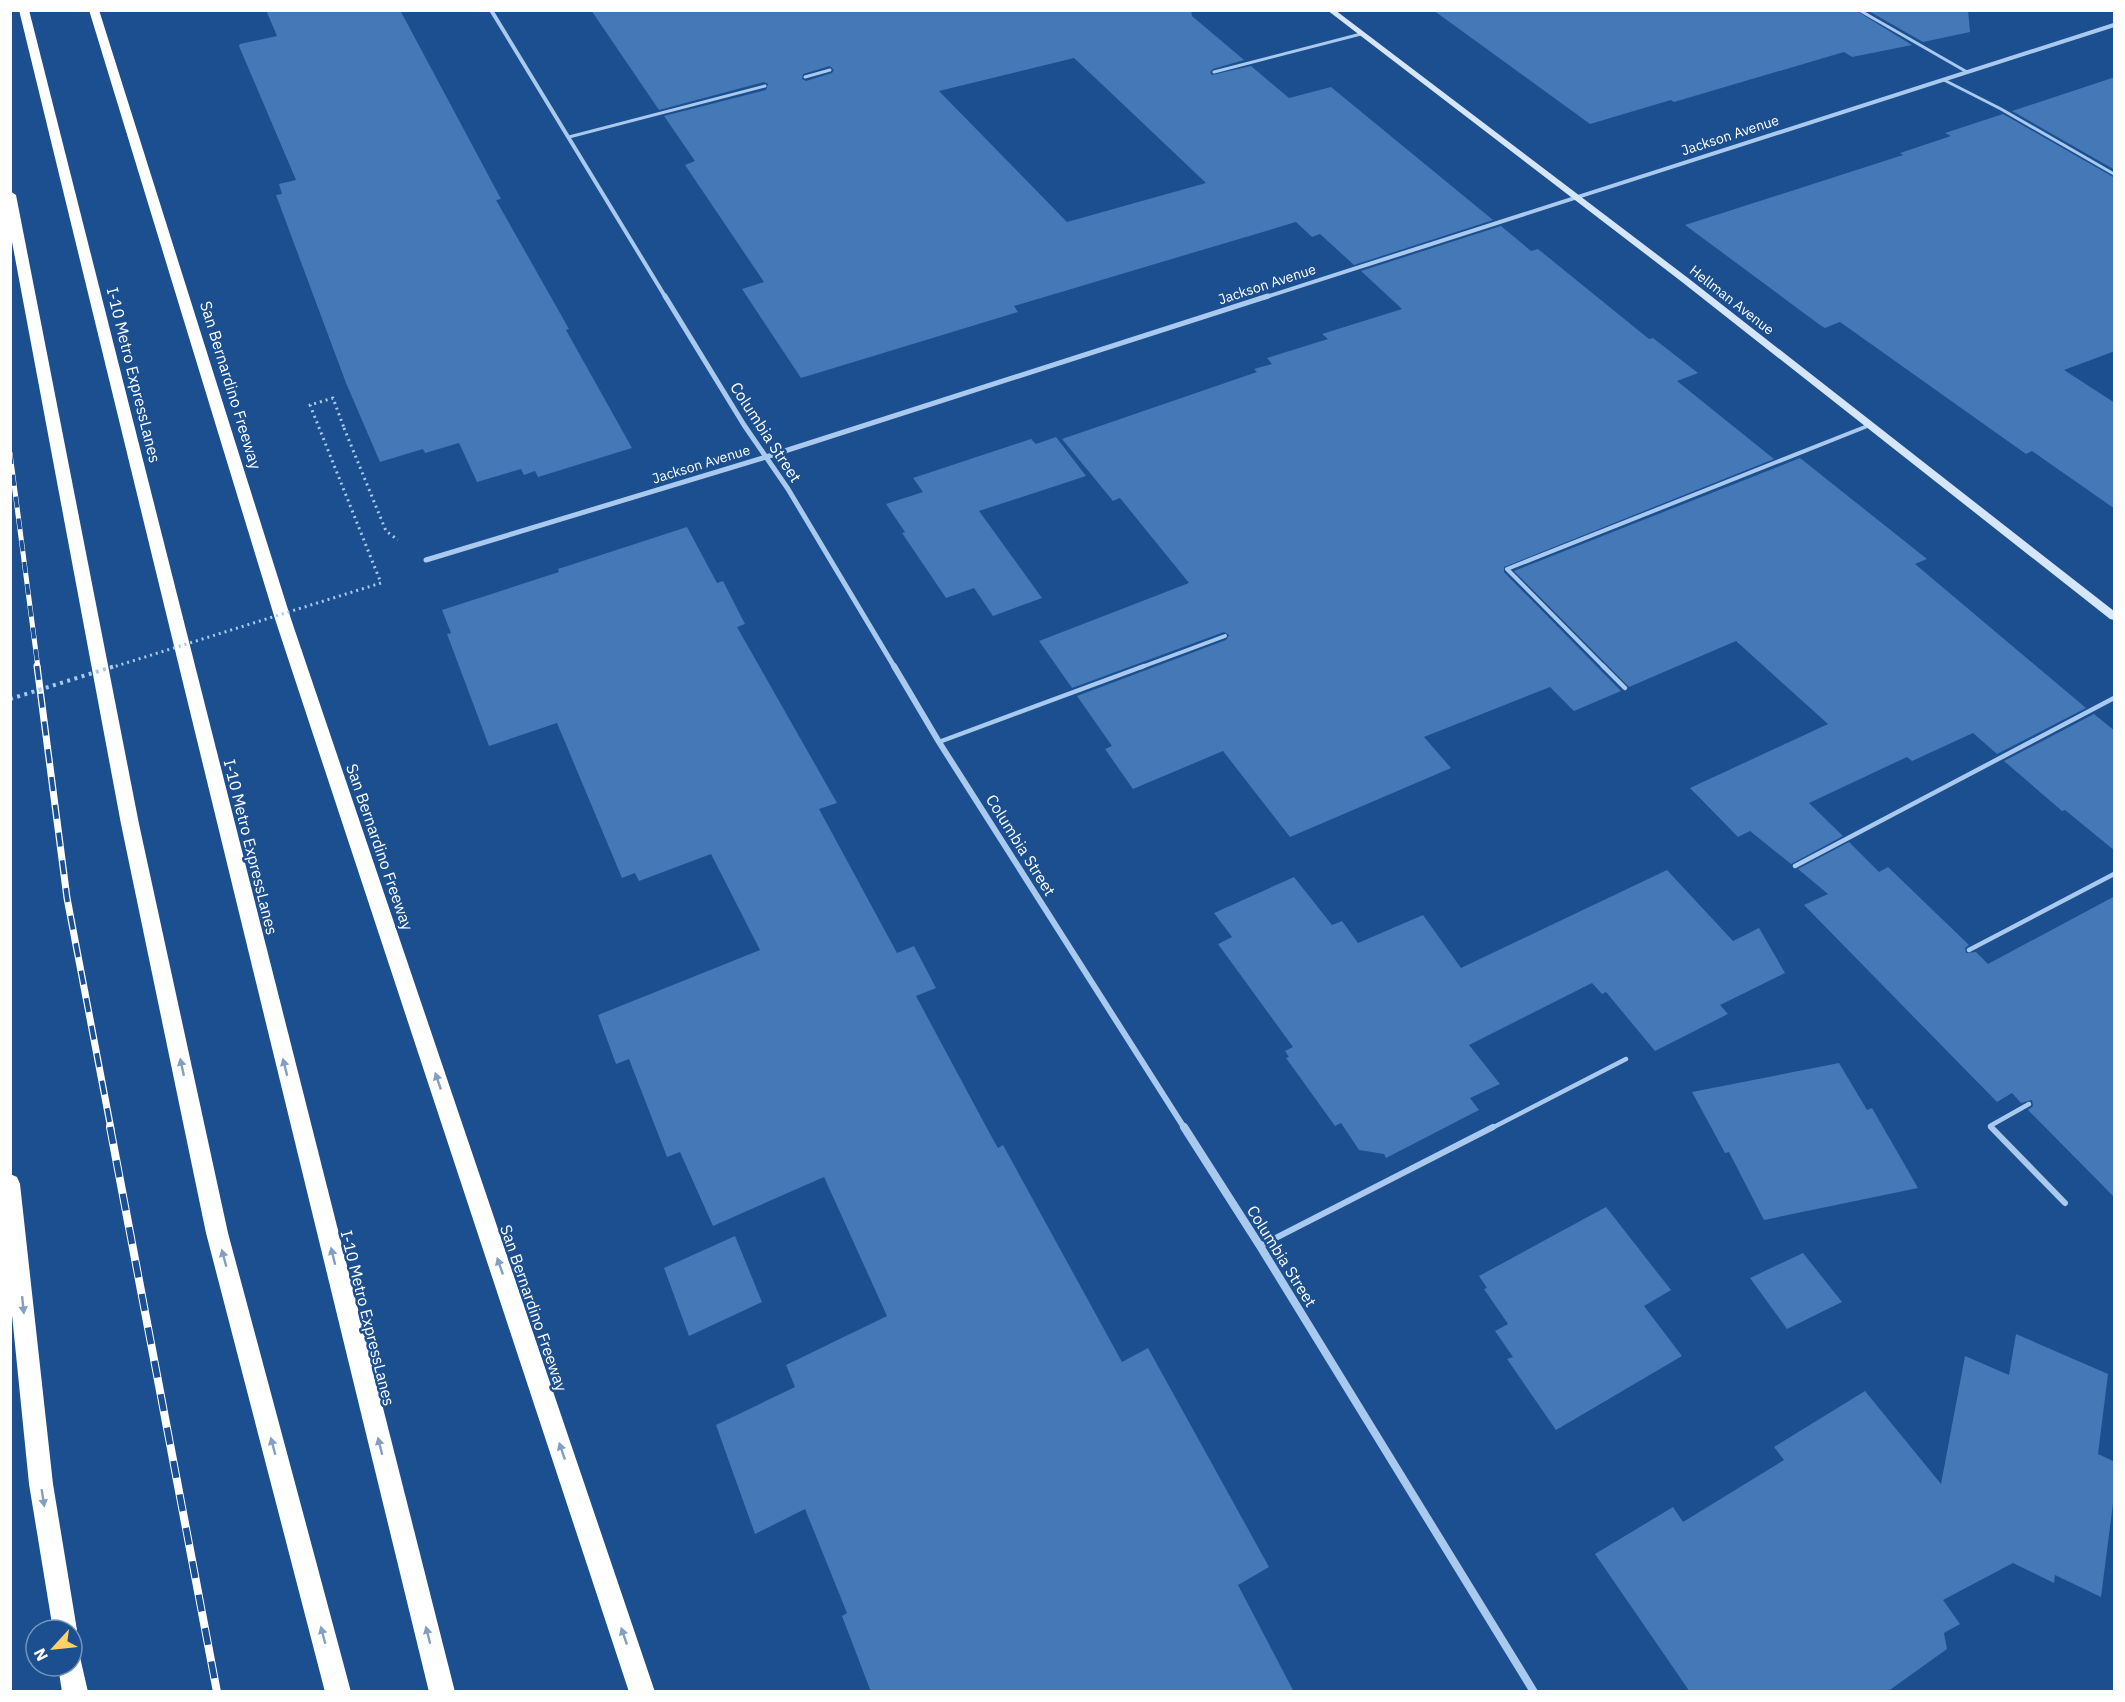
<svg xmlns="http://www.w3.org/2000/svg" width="2125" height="1702" font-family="'IBM Plex Sans',sans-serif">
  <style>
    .building { fill: #4478b7; fill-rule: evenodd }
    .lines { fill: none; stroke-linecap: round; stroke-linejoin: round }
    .path { stroke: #a9c9ee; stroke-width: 3; stroke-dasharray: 2 4; stroke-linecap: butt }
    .lane-far3 { stroke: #a9c9ee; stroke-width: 3 }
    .lane-far2 { stroke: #a9c9ee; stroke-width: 4 }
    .lane-far1 { stroke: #a9c9ee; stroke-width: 4.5 }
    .lane { stroke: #a9c9ee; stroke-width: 6 }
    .street-far3 { stroke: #a9c9ee; stroke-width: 4 }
    .street-far2 { stroke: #a9c9ee; stroke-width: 5 }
    .street-far1 { stroke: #a9c9ee; stroke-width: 6 }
    .street { stroke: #a9c9ee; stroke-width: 8 }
    .secondary { fill: #d6e6fa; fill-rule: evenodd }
    .highway { fill: #fff; fill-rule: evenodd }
    .rail-far2-casing { stroke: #fff; stroke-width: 5 }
    .rail-far1-casing { stroke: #fff; stroke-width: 7 }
    .rail-casing { stroke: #fff; stroke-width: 8 }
    .rail-far2 { stroke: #1b4f8f; stroke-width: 4; stroke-dasharray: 11; stroke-linecap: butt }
    .rail-far1 { stroke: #1b4f8f; stroke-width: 4.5; stroke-dasharray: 14; stroke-linecap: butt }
    .rail { stroke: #1b4f8f; stroke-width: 6; stroke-dasharray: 17; stroke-linecap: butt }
    .path-bridge-far1 { stroke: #a9c9ee; stroke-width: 3; stroke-dasharray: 2 4; stroke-linecap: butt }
    .path-bridge { stroke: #a9c9ee; stroke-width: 4; stroke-dasharray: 3 4.5; stroke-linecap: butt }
    .oneway { fill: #829ec1 }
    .labels { text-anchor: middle; stroke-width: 5; stroke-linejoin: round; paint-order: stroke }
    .far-street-label { font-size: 14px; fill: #fff; stroke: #1b4f8f }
    .street-label { font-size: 16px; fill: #fff; stroke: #1b4f8f }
  </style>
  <rect width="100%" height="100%" fill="#1b4f8f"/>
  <g class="building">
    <path d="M266,10H400L501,199L496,200L569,329L566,330L632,448L538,477L535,471L524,475L521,469L477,482L459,443L425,453L423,449L380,462L346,383L276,195L282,194L279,184L296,180L239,46L240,44L277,36Z"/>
    <path d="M591,10H1191L1192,16L1244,60L1213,69L1210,72L1212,75L1251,66L1289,98L1331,87L1493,220L1354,265L1320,234L1312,237L1296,222L1014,306L1018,312L801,378L742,289L764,282L685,165L695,161L664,116L766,90L768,84L764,82L659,110ZM1074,58L1109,91L1206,183L1067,222L939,91ZM830,66L834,70L832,73L806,81L802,79L803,74Z"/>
    <path d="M1433,10H1855L1912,45L1852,57L1844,52L1674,102L1671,100L1590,124Z"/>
    <path d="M1867,10H1968L1970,32L1923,42Z"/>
    <path d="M2115,77V170L2012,111Z"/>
    <path d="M2003,114L2115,178V351L2064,370L2115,403V509L2032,451L2026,454L1840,322L1825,328L1820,325L1685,225L1903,155L1900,153L1951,136L1945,133Z"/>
    <path d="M1501,226L1531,251L1538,249L1649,339L1653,338L1698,373L1677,381L1774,459L1504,567V572L1621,691L1574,711L1550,687L1424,737L1451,768L1290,837L1223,751L1133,789L1105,749L1112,746L1077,696L1226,640L1229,635L1224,632L1072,688L1039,641L1189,583L1120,498L1113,501L1062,439L1257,372L1254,369L1272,364L1267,358L1328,339L1322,334L1402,309L1361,271Z"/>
    <path d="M1056,437L1086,476L979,511L1042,598L993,616L974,588L946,598L902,533L905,532L886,504L923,492L913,478L1031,439L1036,444Z"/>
    <path d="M1800,458L1927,559L1915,564L2086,708L1997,754L1973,733L1912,761L1907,757L1809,803L1843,836L1791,864L1750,831L1738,837L1690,788L1828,724L1736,641L1629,687L1514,571Z"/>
    <path d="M687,527L717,583L723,581L745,624L737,627L837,803L819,809L897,953L914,946L936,988L916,996L989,1132L998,1148L1003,1145L1122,1362L1148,1348L1269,1567L1238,1585L1294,1692H871L842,1616L847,1613L805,1509L755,1534L716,1425L795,1387L786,1365L887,1316L824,1177L713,1226L680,1152L667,1157L629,1059L616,1064L598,1015L760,950L711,854L639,881L635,873L622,878L557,723L489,746L447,634L451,633L442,610L559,572L558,569Z"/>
    <path d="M2094,714L2115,731V851L2065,810L2062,811L2004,761Z"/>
    <path d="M1849,842L1879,872L1888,867L1969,945L1965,948L1966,953L1976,952L1988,964L2115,896V1198L2028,1110L2033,1106L2032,1100L2021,1103L2012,1093L1997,1102L1804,905L1828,894L1798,869Z"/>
    <path d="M1667,870L1733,941L1759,928L1785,973L1720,1005L1728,1014L1655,1051L1606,992L1602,994L1592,983L1469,1045L1500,1084L1470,1098L1479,1110L1386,1158L1384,1154L1359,1150L1341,1123L1335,1126L1286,1058L1289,1057L1285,1051L1293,1047L1218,944L1232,937L1214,913L1294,877L1332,925L1342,921L1358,943L1423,915L1461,968Z"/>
    <path d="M1839,1063L1867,1110L1872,1108L1918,1188L1764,1220L1729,1152L1725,1153L1692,1092Z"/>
    <path d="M1606,1207L1671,1290L1644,1306L1682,1356L1556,1430L1507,1359L1513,1357L1495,1331L1508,1324L1484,1289L1487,1288L1479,1276Z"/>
    <path d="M735,1236L762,1302L689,1336L664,1268Z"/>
    <path d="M1803,1253L1842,1302L1787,1329L1750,1278Z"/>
    <path d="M2016,1334L2108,1374L2098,1454L2115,1462V1488L2101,1597L2055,1575L2054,1583L2013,1563L1943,1600L1960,1624L1944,1633L1947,1649L1887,1692H1690L1595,1554L1673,1507L1683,1522L1784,1460L1774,1447L1865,1391L1941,1484L1965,1356L2009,1375Z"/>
  </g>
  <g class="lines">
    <path class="path" d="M344,428L386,531L398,540"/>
    <g class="lane-far3">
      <path d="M1859,10L1967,72"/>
      <path d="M1214,72L1361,34"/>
      <path d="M805,77L830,70"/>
      <path d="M1944,80L2001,109L2114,174"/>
      <path d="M569,137L765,86"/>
    </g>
    <g class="lane-far2">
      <path d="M1139,668L1225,636"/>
      <path d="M1605,668L1507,569L1870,425"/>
    </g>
    <g class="lane-far1">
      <path d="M1603,666L1625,688"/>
      <path d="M939,742L1144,666"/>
      <path d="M1795,866L2114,698"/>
      <path d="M1969,950L2114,874"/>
      <path d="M1490,1129L1626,1059"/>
      <path d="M1993,1129L1990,1126L2029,1104"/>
    </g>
    <g class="lane">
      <path d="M1991,1127L2065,1203"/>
      <path d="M1260,1246L1493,1127"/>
    </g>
    <g class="street-far3">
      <path d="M491,10L666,298"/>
      <path d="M1263,298L2114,25"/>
    </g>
    <g class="street-far2">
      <path d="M665,296L744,425L788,489L895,668"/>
      <path d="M426,560L766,457L1268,296"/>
    </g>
    <path class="street-far1" d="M894,666L939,742L1185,1129"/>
    <path class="street" d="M1184,1127L1260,1246L1534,1692"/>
    <path class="secondary" d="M1327,10H1335L1688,278L2114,611V620L2110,619L1682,282Z"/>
    <g class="highway">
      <path d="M19,10H29L455,1692H429Z"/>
      <path d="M89,10H99L291,619L655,1692H629L275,619Z"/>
      <path d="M10,191L16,195L139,824L228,1233L351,1692H325L206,1233L121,824L10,231Z"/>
      <path d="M10,1174L17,1177L20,1184L53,1484L77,1630L72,1640V1630H53L29,1484L10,1295Z"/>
      <path d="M72,1654L80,1657L88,1692H62L58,1666H72Z"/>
    </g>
    <g class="rail-far2-casing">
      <path id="rail-far2" d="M10,453L38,668"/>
    </g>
    <g class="rail-far1-casing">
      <path id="rail-far1" d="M37,666L67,898L111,1129"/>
    </g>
    <g class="rail-casing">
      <path id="rail" d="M110,1127L217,1692"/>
    </g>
    <use href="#rail-far2" class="rail-far2"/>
    <use href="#rail-far1" class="rail-far1"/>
    <use href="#rail" class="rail"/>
    <path class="path-bridge-far1" d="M110,668L381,583L310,405L333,398L344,428"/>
    <path class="path-bridge" d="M10,699L115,666"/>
  </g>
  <defs><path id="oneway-solid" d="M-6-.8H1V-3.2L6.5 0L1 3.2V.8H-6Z" transform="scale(1.5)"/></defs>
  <g class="oneway">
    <use href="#oneway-solid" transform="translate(182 1067) rotate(-102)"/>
    <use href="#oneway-solid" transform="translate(285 1067) rotate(-104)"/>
    <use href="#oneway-solid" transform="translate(438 1081) rotate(-109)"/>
    <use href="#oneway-solid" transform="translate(333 1256) rotate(-104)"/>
    <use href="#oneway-solid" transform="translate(224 1258) rotate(-105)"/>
    <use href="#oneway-solid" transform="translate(500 1266) rotate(-109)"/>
    <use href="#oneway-solid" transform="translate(23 1305) rotate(84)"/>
    <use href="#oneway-solid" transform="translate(273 1446) rotate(-105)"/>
    <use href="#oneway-solid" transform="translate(380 1446) rotate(-104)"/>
    <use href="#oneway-solid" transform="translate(562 1451) rotate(-109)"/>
    <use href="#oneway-solid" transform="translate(43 1498) rotate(81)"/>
    <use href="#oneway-solid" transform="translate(323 1635) rotate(-105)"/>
    <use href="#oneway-solid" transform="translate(428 1635) rotate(-104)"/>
    <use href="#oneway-solid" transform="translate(624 1636) rotate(-109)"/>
  </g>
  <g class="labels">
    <g class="far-street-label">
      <text transform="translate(1730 135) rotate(-18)" y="5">Jackson Avenue</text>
      <text transform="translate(1267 284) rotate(-18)" y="5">Jackson Avenue</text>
      <text transform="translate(1732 300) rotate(38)" y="5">Hellman Avenue</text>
      <text transform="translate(701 464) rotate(-17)" y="5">Jackson Avenue</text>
    </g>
    <g class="street-label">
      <text transform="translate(134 375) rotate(76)" y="6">I-10 Metro ExpressLanes</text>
      <text transform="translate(231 385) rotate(73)" y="6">San Bernardino Freeway</text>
      <text transform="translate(766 432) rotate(57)" y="6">Columbia Street</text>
      <text transform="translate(1021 845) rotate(58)" y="6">Columbia Street</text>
      <text transform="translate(251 847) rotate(76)" y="6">I-10 Metro ExpressLanes</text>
      <text transform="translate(380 847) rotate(71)" y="6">San Bernardino Freeway</text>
      <text transform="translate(1282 1256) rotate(58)" y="6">Columbia Street</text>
      <text transform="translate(534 1308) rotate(71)" y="6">San Bernardino Freeway</text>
      <text transform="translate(368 1318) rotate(76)" y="6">I-10 Metro ExpressLanes</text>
    </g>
  </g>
  <rect width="2125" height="1702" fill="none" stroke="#ffffff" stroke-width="24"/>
  <g transform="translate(54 1648) rotate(243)"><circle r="28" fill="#1b4f8f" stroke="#7695bc" stroke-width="1.5"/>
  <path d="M0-4.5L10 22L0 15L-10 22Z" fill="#ffd166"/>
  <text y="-9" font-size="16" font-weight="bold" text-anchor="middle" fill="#ffffff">N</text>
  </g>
</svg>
